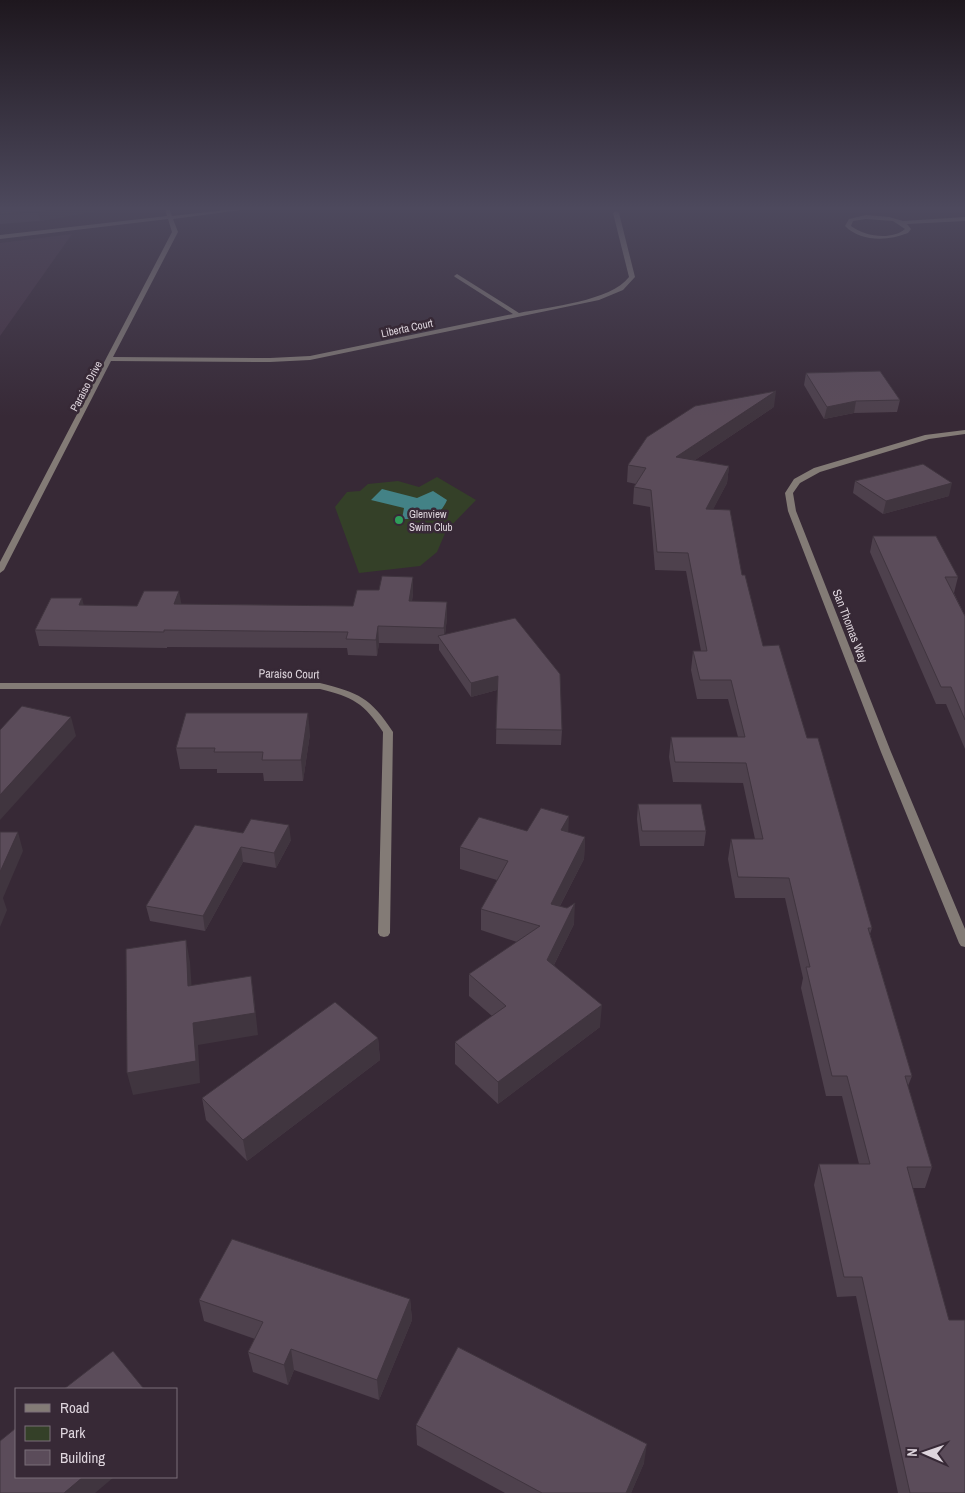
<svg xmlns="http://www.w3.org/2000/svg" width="965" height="1493" font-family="'Archivo Narrow',sans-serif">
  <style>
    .built { fill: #453343 }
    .green { fill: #344028 }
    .water { fill: #438286 }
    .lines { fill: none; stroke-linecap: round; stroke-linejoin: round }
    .street { fill: #837b76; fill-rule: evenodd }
    .wall { fill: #4e414d }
    .shaded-wall { fill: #40353f }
    .building { fill: #5b4c5a; stroke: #40353f }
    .leisure-dot { fill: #2e9e5b; stroke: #372936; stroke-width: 2 }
    .labels { text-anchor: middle; stroke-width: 5; stroke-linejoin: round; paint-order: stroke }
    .far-street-label { font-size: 11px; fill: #ded5dd; stroke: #372936 }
    .far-poi-label { font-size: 11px; fill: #ded5dd; stroke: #372936; text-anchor: start }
    .street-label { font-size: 12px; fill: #ded5dd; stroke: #372936 }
  </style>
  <rect width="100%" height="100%" fill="#372936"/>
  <path class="built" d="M72,234L0,336V243Z"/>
  <path class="green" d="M437,477L476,500L446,531L437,552L420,566L359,573L335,507L347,492L360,491L368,484L398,481L419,487Z"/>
  <path class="water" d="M382,489L417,498L433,491L447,500C438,521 423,519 402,519L404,508L371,500Z"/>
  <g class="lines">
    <g class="street">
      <path d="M165,208H169L172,216L244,208H256L173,219L178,232L113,357L270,358L310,356L513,314L455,277L454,276L457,274L519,313C549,307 611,301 629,277L613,213L616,211L619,213L635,277L623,290L599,300L310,360L270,362L111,361L4,570L0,573V562L172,232L168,219L0,239V235L167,216Z"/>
      <path d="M866,215L889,217L903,221L965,217V221L907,224L911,229L908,233C888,241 861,242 845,226L849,219ZM866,219L893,221L905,229C891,241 864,236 851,226L853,221Z"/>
      <path d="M965,430V434L929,439L820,472L800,483L793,493L796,511L891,752L965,929V947L961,946L959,943L881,752L788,511L785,493L794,479L814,468L925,435Z"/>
      <path d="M0,683H320C359,693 370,697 393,732L390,933L388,936L384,937L380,936L378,933L383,732C364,703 353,697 320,689H0Z"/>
    </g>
  </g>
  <g class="wall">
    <path d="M0,208H112L40,221L0,224Z"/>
    <path d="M806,373L900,400L897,412L854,413L824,419L804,385Z"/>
    <path d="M774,407L695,460L729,466L727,483L713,509L742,575L763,646L807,738L872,928L870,934L912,1076L908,1086L932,1167L925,1188H913L965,1493H898L856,1296L837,1297L814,1185L819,1164H859L842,1096H826L801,988L803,978L785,898H735L728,859L731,839H755L743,783L673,782L669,757L671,737H738L728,699H697L691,670L693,651H701L686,571L655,570L650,507L633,504L634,487L636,484L627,482L628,465Z"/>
    <path d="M855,481L949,496L883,514L853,493Z"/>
    <path d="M873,536L958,577L954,593L965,616V749L946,704H936L870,552Z"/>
    <path d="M413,593L412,601L447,602V618L445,634L562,730L561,745L496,744L497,690L471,697L439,650V644L379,643L377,656L348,655L347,648L167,647V648L39,646L35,630L84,606H137L181,604L353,606Z"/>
    <path d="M310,734L303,781H264L263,773H217V769H180L176,748Z"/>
    <path d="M638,804L706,831L704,846H640L637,819Z"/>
    <path d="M527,831L569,833L585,837L584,859L560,906L574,924L554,965L600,1027L498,1104L455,1064V1042L492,1016L469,996V974L517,942L481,930V909L497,880L460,869V847Z"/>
    <path d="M243,833L291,840L276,868L243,862L205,931L150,921L146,906Z"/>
    <path d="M378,1038L380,1060L247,1161L206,1120L202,1098Z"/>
    <path d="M410,1299L412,1320L379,1400L294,1370L288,1385L253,1372L248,1352L255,1339L204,1321L199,1300Z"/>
    <path d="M416,1425L644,1463L631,1493H505L417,1445Z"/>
  </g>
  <g class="shaded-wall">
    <path d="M60,208H112L40,221L38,212Z"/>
    <path d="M776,391L774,407L674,474L676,457Z"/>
    <path d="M856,401L854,413L824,419L827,407Z"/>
    <path d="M729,466L727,483L704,527L706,509Z"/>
    <path d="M952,483L949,496L883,514L886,501Z"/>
    <path d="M413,577V593L409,617V601Z"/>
    <path d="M179,591L182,607L174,604Z"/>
    <path d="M82,598L86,614L79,605Z"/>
    <path d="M447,602V618L444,644V628Z"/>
    <path d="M378,626L379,643L377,656L376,640Z"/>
    <path d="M498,676L497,690L471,697V683Z"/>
    <path d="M308,713L310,734L303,781L301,760Z"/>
    <path d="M71,717L76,736L0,820V795Z"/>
    <path d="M569,816L568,838L561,830Z"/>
    <path d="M289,825L291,840L276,868L274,853Z"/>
    <path d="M18,832L23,851L3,898L7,910L0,927V872Z"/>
    <path d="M585,837L584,859L550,925L551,904Z"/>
    <path d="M241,847L243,862L205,931L203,916Z"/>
    <path d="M575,903L574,924L546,981L547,960Z"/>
    <path d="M186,940L190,962L193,1008L188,986Z"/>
    <path d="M251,976L254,998L258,1035L198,1045L200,1083L133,1095L127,1073Z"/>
    <path d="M602,1005L600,1027L498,1104V1082Z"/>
    <path d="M378,1038L380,1060L247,1161L243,1140Z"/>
    <path d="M410,1299L412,1320L379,1400L377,1380Z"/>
    <path d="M291,1349L294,1370L288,1385L284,1365Z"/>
    <path d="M647,1444L644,1463L631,1493H626Z"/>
    <path d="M83,1477H114L95,1493H64Z"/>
  </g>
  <g class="building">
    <path d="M0,208H60L38,212L0,214Z"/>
    <path d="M880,371L900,400L856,401L827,407L806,373Z"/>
    <path d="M776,391L676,457L729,466L706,509L730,510L742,575H745L763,646L779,645L807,738H818L872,928H868L912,1076H905L932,1167H907L949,1320H965V1493H910L862,1277H844L819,1164H870L847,1076H832L806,967H810L789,878L738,877L731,839H763L746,763L675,762L671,737H745L731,680H700L693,651H707L688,553L657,552L651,490L634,487L646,468L628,465L647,437L695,406Z"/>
    <path d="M923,464L952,483L886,501L855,481Z"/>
    <path d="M873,536H936L958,577H945L965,616V720L951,687H941Z"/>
    <path d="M382,576L413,577L409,601L447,602L444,628L378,626L376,640L346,639L348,632L164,630V632L35,630L51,598H82L79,605L137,606L144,591H179L174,604L353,606L357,590H379Z"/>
    <path d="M515,618L560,674L562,730L496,729L498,676L471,683L438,636Z"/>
    <path d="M22,706L71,717L0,795V730Z"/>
    <path d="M186,713H308L301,760H262L263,752H214L215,748H176Z"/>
    <path d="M638,804H701L706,831H642Z"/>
    <path d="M541,808L569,816L561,830L585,837L551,904L567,908L575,903L547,960L602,1005L498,1082L455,1042L506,1006L469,974L540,926L481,909L508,861L460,847L479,817L527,831Z"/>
    <path d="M251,819L289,825L274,853L241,847L203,916L146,906L195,825L243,833Z"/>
    <path d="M0,832H18L0,872Z"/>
    <path d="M186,940L188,986L251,976L255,1013L193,1023L196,1061L127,1073L126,949Z"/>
    <path d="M335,1002L378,1038L243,1140L202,1098Z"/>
    <path d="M232,1239L410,1299L377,1380L291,1349L284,1365L248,1352L263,1322L199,1300Z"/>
    <path d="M458,1347L647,1444L626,1493H542L416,1425Z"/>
    <path d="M113,1351L144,1389H64Z"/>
    <path d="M16,1428V1477H83L64,1493H0V1441Z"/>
  </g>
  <linearGradient id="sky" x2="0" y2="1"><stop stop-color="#1e171e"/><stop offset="0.5" stop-color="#4d495d"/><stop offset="1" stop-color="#4d495d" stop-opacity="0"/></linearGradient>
  <rect width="965" height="417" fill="url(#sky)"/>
  <circle class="leisure-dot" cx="399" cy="520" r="5"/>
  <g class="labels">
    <g class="far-street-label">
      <text transform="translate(407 328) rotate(-12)" y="4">Liberta Court</text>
      <text transform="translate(86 386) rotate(-62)" y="4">Paraiso Drive</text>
    </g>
    <g class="far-poi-label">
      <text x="409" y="518">Glenview<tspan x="409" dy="13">Swim Club</tspan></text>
    </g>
    <g class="street-label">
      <text transform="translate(850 626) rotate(69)" y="4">San Thomas Way</text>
      <text transform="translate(289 674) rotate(1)" y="4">Paraiso Court</text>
    </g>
  </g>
  <rect x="15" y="1388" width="162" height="90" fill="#372936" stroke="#7a6e79"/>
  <rect x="25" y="1404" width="25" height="8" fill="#837b76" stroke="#7a6e79"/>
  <text x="60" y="1413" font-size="15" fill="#ded5dd">Road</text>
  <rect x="25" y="1426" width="25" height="15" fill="#344028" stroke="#7a6e79"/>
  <text x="60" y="1438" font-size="15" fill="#ded5dd">Park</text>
  <rect x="25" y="1450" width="25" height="15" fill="#5b4c5a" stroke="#7a6e79"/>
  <text x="60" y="1463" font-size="15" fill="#ded5dd">Building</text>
  <g transform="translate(925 1453) rotate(272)" stroke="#372936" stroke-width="4" paint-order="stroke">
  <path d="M0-4L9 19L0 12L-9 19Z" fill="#ded5dd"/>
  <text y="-8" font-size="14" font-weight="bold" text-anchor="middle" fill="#ded5dd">N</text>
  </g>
</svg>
